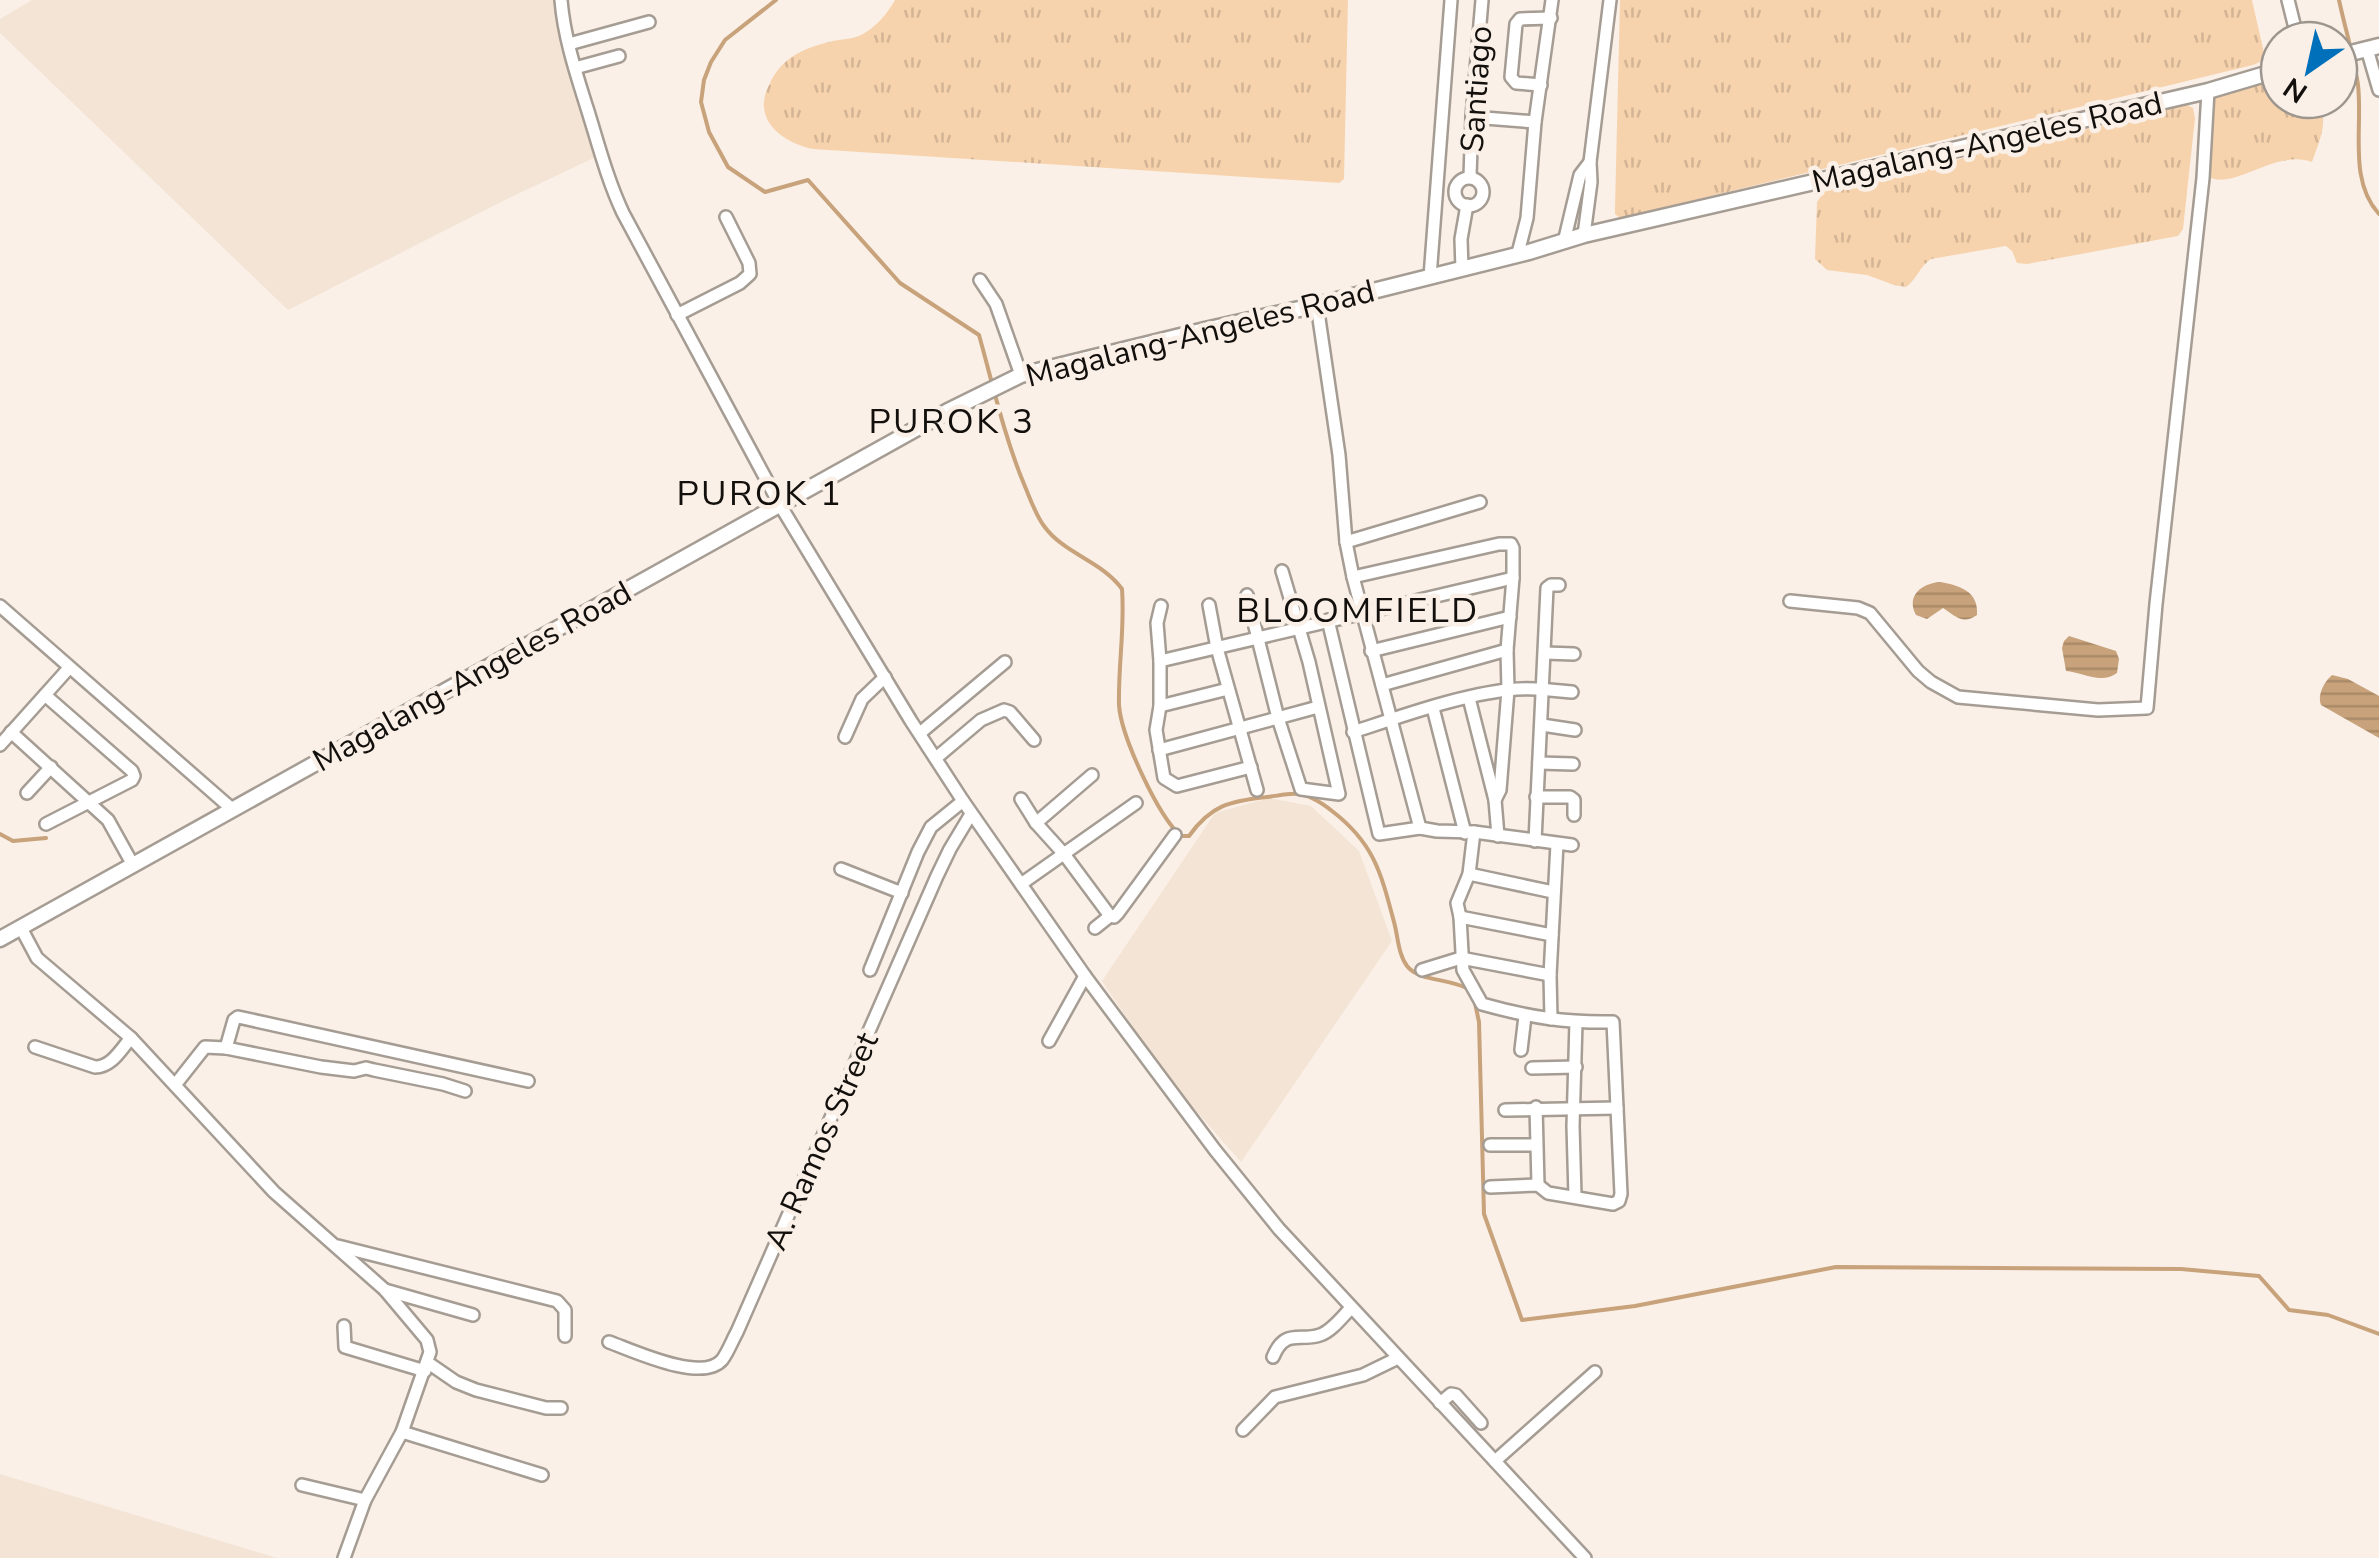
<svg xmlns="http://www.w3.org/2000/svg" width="2379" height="1558" font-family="'Nunito Sans',sans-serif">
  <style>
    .built { fill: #f3e4d5 }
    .grass { fill: url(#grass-tufts) }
    .water { fill: url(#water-rules) }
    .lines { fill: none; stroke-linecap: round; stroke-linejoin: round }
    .stream { stroke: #c7a27a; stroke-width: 4 }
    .minor-casing { stroke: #a59c93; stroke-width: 16 }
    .major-casing { stroke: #a59c93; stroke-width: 19 }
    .minor { stroke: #fff; stroke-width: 11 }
    .major { stroke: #fff; stroke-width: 14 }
    .labels { text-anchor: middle; stroke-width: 9; stroke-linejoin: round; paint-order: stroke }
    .street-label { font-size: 32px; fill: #120f0c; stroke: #faf0e7 }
    .neighbourhood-label { font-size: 35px; letter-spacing: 2.5px; fill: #120f0c; stroke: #faf0e7 }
  </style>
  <defs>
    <pattern id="grass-tufts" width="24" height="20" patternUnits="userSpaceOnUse" patternTransform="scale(2.5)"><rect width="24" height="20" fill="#f7d3ad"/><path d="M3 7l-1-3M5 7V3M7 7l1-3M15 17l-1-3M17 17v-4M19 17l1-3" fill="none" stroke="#d3b494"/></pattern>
    <pattern id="water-rules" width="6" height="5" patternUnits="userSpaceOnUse" patternTransform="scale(2.5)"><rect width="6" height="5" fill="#c7a27a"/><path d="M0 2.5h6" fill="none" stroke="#aa8a68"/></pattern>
  </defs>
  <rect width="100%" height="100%" fill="#faf0e7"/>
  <g class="built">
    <path d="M32,0H556L598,156L505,200L288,310L0,33V19Z"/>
    <path d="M1269,798L1311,806L1359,851L1392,941L1241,1162L1167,1078L1102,981L1215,813Z"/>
    <path d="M0,1474L277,1558H0Z"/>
  </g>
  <g class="grass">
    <path d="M895,0H1348L1344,179L1339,183L813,149C794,145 770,133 765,113C762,102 765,93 770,83C782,57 806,47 833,41C843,39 854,39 863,34C877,26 887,14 895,0Z"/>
    <path d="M1620,0H2252L2264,53L2260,62L2253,65L1620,218L1615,214V208Z"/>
    <path d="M2274,81L2279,83V100H2316C2331,119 2319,141 2312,162C2275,148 2230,194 2206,175L2214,98Z"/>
    <path d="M2187,105L2193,108L2195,118L2183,229L2178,236L2027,264L2017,263L2012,251L2006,246L1931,259C1920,266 1917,279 1906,287L1894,285L1867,275L1827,270L1815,259L1817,202L1825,191Z"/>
  </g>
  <g class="water">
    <path d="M1939,582C1959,585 1979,591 1977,615C1963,625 1955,616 1943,608L1927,619L1916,615C1906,596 1921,584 1939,582Z"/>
    <path d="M2069,636L2116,651L2119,659L2117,673C2101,685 2082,672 2066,671L2062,648L2064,641Z"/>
    <path d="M2332,675L2348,679L2379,696V738L2321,705C2317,695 2324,682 2332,675Z"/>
  </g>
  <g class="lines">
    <g class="stream">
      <path d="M776,0L725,40L711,62L704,80L701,102L709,132L728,167L765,192L808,180L900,283L979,335C993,385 1004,436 1024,484C1030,498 1035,514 1044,526C1064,554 1102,561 1122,589C1125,628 1118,666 1119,705C1121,736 1158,816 1181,836H1189C1211,805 1230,801 1267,797C1277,796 1288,793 1298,794C1310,795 1322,803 1332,811C1374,843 1381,873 1394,922C1398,936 1398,954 1407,966C1419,982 1452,978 1470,990"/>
      <path d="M2339,0C2345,28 2354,57 2358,85C2363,128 2348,180 2379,214"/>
      <path d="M0,834L13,841L46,838"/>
      <path d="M1475,1003L1479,1022L1484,1214L1522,1320L1635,1306L1836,1267L2181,1269L2259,1276L2289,1310L2328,1315L2379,1334"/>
    </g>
    <g class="minor-casing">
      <g id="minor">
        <path d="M561,0C564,37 576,73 587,108C598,143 607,179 623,213L780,505L911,721L963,801L1085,976L1215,1150L1279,1229L1585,1558"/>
        <path d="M2288,0L2298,40"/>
        <path d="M569,44L649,22"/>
        <path d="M2367,49L2379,90"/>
        <path d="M575,68L619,56"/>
        <path d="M1541,85L1516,83L1511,77L1516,24L1520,19L1551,18"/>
        <path d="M1472,117L1535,122"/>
        <path d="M1470,177L1472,117L1482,0"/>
        <circle cx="1469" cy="192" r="14"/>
        <path d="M1584,235L1591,182L1590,162L1610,0"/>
        <path d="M1564,242L1580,175L1590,162"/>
        <path d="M1518,253L1527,218L1535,122L1552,0"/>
        <path d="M1462,269L1461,239L1467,205"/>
        <path d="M1430,277L1451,0"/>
        <path d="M980,280L996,304L1021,375"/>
        <path d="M1317,305L1339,455L1346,542L1353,577L1420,828"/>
        <path d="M677,315L740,283L750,274L749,263L726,217"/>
        <path d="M1346,542L1480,502"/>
        <path d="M1353,577L1499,544H1511L1513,548V578L1507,650L1508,690L1500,790L1495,800"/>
        <path d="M1247,595L1278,718L1301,789L1339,794L1309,662L1282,571"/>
        <path d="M1790,601L1858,608L1870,613L1918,671L1931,682L1958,697L2098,710L2147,708L2156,604L2203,178L2208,91"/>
        <path d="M1209,605L1217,648L1257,790"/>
        <path d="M0,606L232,809"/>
        <path d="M1161,606L1157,623L1160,661V706L1156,730L1164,778L1177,786L1251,767"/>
        <path d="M1328,620L1379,834L1420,828L1437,831L1474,832L1572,845"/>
        <path d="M1371,651L1510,617"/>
        <path d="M1545,653L1574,654"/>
        <path d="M1160,661L1513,578"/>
        <path d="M1382,685L1507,650"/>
        <path d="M45,695L132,771L134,776L132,780L46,824"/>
        <path d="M1469,698L1495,800L1498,836"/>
        <path d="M1160,706L1228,689"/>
        <path d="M1433,708L1465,833"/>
        <path d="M1542,725L1575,730"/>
        <path d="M11,732L108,820L133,865"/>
        <path d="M1353,732C1399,717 1460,695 1508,690C1529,687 1551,690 1572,692"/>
        <path d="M920,733L1005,662"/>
        <path d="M845,737L862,699L885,677"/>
        <path d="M0,745L69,668"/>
        <path d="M1159,750L1318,707"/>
        <path d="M936,758L981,720L1004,710L1010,712L1034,740"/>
        <path d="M1539,763L1573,764"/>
        <path d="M27,793L51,767"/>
        <path d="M1536,797H1570L1574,800V815"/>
        <path d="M1021,799L1036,823L1064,854L1110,916L1114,917L1118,913L1175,835"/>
        <path d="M1036,823L1092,775"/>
        <path d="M1474,832L1469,874L1457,903L1460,917L1463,970L1482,1004C1528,1017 1566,1023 1613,1022L1621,1194L1619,1201L1613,1204L1548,1193L1538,1185L1490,1187"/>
        <path d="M1535,841L1547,588L1551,585H1559"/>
        <path d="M841,869L902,893"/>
        <path d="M1469,874L1553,892"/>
        <path d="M1021,884L1136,803"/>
        <path d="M1460,917L1552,935"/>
        <path d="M21,928L37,958L131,1038L274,1192L385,1290L427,1340L430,1352L402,1432L365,1500L344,1558"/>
        <path d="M1095,928L1110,916"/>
        <path d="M870,970L918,852L931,827L963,801"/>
        <path d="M1422,970L1461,958L1550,975"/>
        <path d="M1551,1019L1550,975L1557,844"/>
        <path d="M1049,1041L1085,976"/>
        <path d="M35,1047L95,1067C112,1067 121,1049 131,1038"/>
        <path d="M226,1048L321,1067L354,1071L366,1068L374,1070L443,1084L465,1091"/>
        <path d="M1521,1050L1525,1016"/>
        <path d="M1532,1068L1576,1067"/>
        <path d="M175,1085L205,1047L226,1048L234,1020L238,1017L528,1081"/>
        <path d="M1536,1107L1538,1185"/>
        <path d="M1505,1110L1617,1108"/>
        <path d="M1490,1145H1536"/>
        <path d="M1575,1196L1573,1126L1576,1022"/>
        <path d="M338,1246L557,1301L565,1310V1336"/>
        <path d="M385,1290L473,1315"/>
        <path d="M344,1326L345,1347L425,1371"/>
        <path d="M609,1342C634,1351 702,1383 722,1360C728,1352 732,1341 737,1332L937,876L950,849L971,814"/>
        <path d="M1273,1357C1285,1328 1299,1342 1320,1335C1332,1331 1342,1317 1351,1308"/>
        <path d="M427,1362L456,1382L476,1390L546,1408H561"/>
        <path d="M1440,1403L1451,1394L1456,1395L1481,1423"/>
        <path d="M1243,1430L1275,1397L1363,1375L1398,1358"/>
        <path d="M402,1432L542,1475"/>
        <path d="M1495,1461L1595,1372"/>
        <path d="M302,1485L365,1500"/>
      </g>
    </g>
    <g class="major-casing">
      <g id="major">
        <path d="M2339,56L2379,46"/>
        <path d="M0,939L948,411L1021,375L1205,330L1317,305L1529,252L1584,235L2208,91L2279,70"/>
      </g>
    </g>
    <use href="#minor" class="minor"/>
    <use href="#major" class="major"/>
  </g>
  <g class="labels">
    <g class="street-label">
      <text transform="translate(1476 89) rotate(-86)" y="11">Santiago</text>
      <text transform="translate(1987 142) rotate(-13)" y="11">Magalang-Angeles Road</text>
      <text transform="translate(1200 333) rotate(-14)" y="11">Magalang-Angeles Road</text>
      <text transform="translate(472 676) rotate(-29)" y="11">Magalang-Angeles Road</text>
      <text transform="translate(821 1141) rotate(-66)" y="11">A. Ramos Street</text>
    </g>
    <g class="neighbourhood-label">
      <text x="952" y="433">PUROK 3</text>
      <text x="760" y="505">PUROK 1</text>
      <text x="1358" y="622">BLOOMFIELD</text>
    </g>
  </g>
  <g transform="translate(2309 70) rotate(214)"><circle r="48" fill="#faf0e7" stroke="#9d968f" stroke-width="2.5"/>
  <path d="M0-8L18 38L0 25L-18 38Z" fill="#0070ba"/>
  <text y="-15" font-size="28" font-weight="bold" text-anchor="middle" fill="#120f0c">N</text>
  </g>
</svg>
